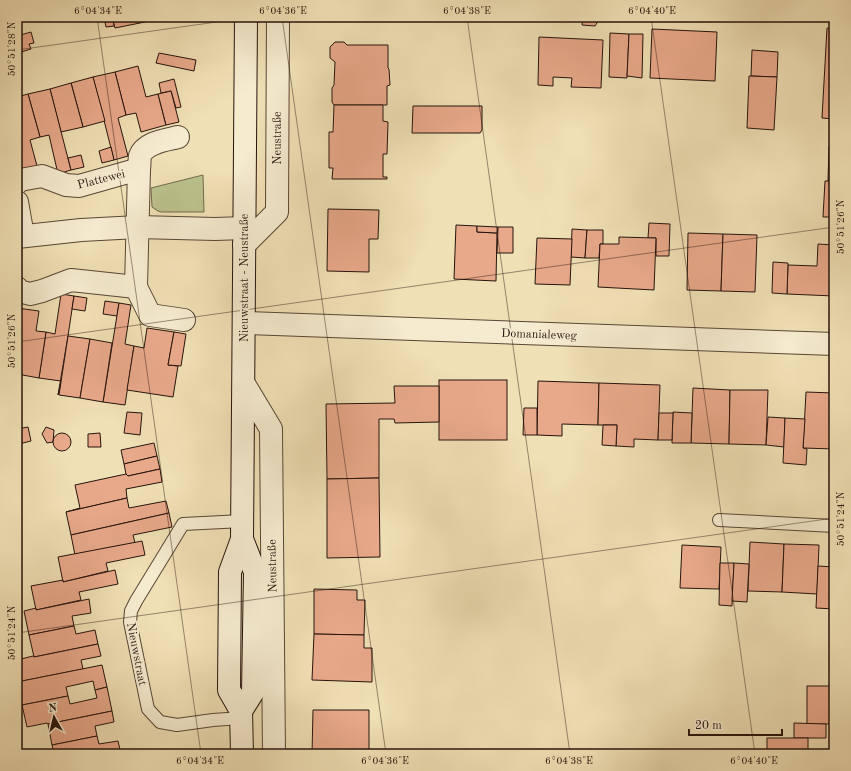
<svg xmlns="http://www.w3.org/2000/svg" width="851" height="771" font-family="'Old Standard TT',serif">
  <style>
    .green { fill: #bbc28c; stroke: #706a4c }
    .building { fill: #e8a98a; stroke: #26130c }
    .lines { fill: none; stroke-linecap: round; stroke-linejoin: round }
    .lane-casing { stroke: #584636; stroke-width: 14 }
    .street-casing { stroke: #584636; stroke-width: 24 }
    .secondary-casing { stroke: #26130c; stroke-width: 24 }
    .lane { stroke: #f5ebcf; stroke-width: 12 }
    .street { stroke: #f5ebcf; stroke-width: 22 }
    .secondary { stroke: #f5ebcf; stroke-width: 22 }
    .ticks { fill: none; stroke: #26130c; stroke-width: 1; stroke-opacity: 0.45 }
    .labels { text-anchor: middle; stroke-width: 4; stroke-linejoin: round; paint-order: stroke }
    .street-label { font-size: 12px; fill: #26130c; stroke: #f5ebcf }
    .neatline { fill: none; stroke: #26130c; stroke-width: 1.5 }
    .ticks-label { font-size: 10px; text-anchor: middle; fill: #26130c }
  </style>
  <rect width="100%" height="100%" fill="#f0e0b5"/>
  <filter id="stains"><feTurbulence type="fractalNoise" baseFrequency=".005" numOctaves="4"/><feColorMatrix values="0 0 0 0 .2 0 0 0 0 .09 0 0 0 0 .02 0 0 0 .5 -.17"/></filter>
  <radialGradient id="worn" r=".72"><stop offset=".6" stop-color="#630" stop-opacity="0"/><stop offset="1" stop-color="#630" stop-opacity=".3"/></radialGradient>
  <path class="green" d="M203,175L204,212H161L158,211L152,207L151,188Z"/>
  <g class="building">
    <path d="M112,17H144L145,22L115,28Z"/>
    <path d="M583,17H601L595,26L582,25Z"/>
    <path d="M113,20L114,26L106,27L105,22Z"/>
    <path d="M827,28L834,29V119L822,118Z"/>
    <path d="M652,29L717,32L715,81L650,78Z"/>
    <path d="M31,32L34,43L29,44L31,49L18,53L17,36Z"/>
    <path d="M610,33L629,34L627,78L609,77Z"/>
    <path d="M629,34H643L642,78L627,76Z"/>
    <path d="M539,37L603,40L601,88L571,87L572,78L553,77V86L538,85Z"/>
    <path d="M335,42H344L347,45H388V68L389,69L390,85L387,86V105H334L332,102V88L334,85L335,62L330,58V47Z"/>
    <path d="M752,50L778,52L777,77L751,76Z"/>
    <path d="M159,53L196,60L194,71L156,63Z"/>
    <path d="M138,66L146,97L158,94L166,125L141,132L136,113L126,115L115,72Z"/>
    <path d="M115,72L126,115L118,118L128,156L114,160L93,77Z"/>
    <path d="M749,76L777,77L774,130L747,128Z"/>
    <path d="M93,77L105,121L83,127L71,83Z"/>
    <path d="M174,79L181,107L176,108L171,91L161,93L159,83Z"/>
    <path d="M71,83L83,127L61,132L50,89Z"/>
    <path d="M50,89L71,170L58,174L49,135L40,137L28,94Z"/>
    <path d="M171,91L179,122L166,125L158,94Z"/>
    <path d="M28,94L40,137L30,140L37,166L17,171V97Z"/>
    <path d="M334,105H383V121L388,122L387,154H383V177H387V179H332L333,168H329V132H333Z"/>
    <path d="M413,106H482V130L480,133H412Z"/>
    <path d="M829,146H834V181H828Z"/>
    <path d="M111,147L114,160L102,163L99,151Z"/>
    <path d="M81,155L84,167L71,170L68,158Z"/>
    <path d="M825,181H834V217H823Z"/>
    <path d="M328,209L379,210L378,239H369V272L327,271Z"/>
    <path d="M649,223L670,224L669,256H656V238H648Z"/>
    <path d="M456,225L477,226V232L497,233L496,281L454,279Z"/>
    <path d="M477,226L498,227L497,233L477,232Z"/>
    <path d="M498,227H513V253H497Z"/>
    <path d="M572,229L587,230L585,258L571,257Z"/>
    <path d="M587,230H603V244H600L599,258H585Z"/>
    <path d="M688,233L723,234L721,291L687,290Z"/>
    <path d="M723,234L757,235L755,292L721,291Z"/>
    <path d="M619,237L656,238L654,290L598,287L600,244H619Z"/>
    <path d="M537,238L572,239L570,285L535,284Z"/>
    <path d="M818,244L834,245V296L787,294L788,265L817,266Z"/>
    <path d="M773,262L788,263L787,294L772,293Z"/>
    <path d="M61,294L74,296L68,336L58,395L61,381L39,378L46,332L55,334Z"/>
    <path d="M74,296L87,298L85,311L72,309Z"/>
    <path d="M105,301L119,303L117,316L103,314Z"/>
    <path d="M119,303L131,305L125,344L134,346L125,405L103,402Z"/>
    <path d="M17,308L39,311L36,331L46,332L39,378L17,374V365L21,343L17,342Z"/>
    <path d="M147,328L174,332L168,365L178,366L173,397L127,390L134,346L144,348Z"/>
    <path d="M174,332L186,334L181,366L168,365Z"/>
    <path d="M68,336L90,339L80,398L59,395Z"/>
    <path d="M90,339L112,343L103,402L80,398Z"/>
    <rect x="439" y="380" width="68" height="60"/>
    <path d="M538,381L599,383L598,425L562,424V436L537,435Z"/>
    <path d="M599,383L660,385L658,440L634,439V447L616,446L617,425H598Z"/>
    <path d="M394,386H439V422L395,423L394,419H379V478L327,479L326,404L395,403Z"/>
    <path d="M693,388L730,390L729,444L691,443Z"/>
    <path d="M730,390H768L766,445L729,444Z"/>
    <path d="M806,392L834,393V449L803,448Z"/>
    <path d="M524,408H537V435H523Z"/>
    <path d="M127,412L142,413L140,435L124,433Z"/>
    <path d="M673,412L692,413L691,443H672Z"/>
    <path d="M659,413H673L672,440H658Z"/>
    <path d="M768,417L785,418L784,447L766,445Z"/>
    <path d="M785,418L805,419L803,448L807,449L806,465L783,463Z"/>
    <path d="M603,425H617L616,446L602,445Z"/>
    <path d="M28,427L31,441L19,444L17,429Z"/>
    <path d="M46,427L54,430L53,442L47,443L42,434Z"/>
    <path d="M100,433L101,447H88V434Z"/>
    <circle cx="62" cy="442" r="9"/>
    <path d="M154,443L157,456L124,464L121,450Z"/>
    <path d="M157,456L160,469L128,476L126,474L124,464Z"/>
    <path d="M160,469L162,482L126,489L127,498L66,512L80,508L75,485L126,474L128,476Z"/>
    <path d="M379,478L380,557L327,558V479Z"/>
    <path d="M127,498L129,508L166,501L169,513L71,535L66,512Z"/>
    <path d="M169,513L172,527L133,535L135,543L75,555L71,535Z"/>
    <path d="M142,541L145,555L106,563L108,571L63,582L58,557Z"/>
    <path d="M750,542L784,544L782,592L748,591Z"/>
    <path d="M784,544L819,545L817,594L782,592Z"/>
    <path d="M682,545L721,547L719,589L680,588Z"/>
    <path d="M720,563H734L732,606L719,605Z"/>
    <path d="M734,563L749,564L747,602L732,601Z"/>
    <path d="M818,566L834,567V609L816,608Z"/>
    <path d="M115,570L118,584L79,592L81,600L36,610L31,586L63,580V582Z"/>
    <path d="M314,589L357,590V600H365L364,635L314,634Z"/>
    <path d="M89,599L91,613L72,616L74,626L29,635L24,611L36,608V610Z"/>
    <path d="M74,626L76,634L95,630L98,644L34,657L29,635Z"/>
    <path d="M314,634L364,635V648H372V682L312,680Z"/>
    <path d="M98,644L101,656L81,660L83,669L17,682V660L33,656L34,657Z"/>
    <path d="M102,665L107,687L95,690L93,681L66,687L68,696L22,705L17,682Z"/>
    <rect x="807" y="686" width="27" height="38"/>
    <path d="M107,687L112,711L48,724L47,723L27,727L22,705L68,696L70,704L97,698L95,690Z"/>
    <path d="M313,710H369V754H312Z"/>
    <path d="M112,711L114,722L95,726L97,736L52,745L48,724Z"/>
    <path d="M794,723L826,724V738H794Z"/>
    <path d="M97,736L99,744L118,741L121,754H54L52,745Z"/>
    <rect x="767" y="738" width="41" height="13"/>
    <rect x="792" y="751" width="42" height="3"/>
  </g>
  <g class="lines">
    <g class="lane-casing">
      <g id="lane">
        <path d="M719,520L834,526"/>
        <path d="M241,718L213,720L177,725L160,722L148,709L130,622L131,611L136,601L183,524L243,521"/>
      </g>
    </g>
    <g class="street-casing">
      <g id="street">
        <path d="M139,169C140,165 139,160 140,156C145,142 166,140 178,137"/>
        <path d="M17,183L20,180L42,176L66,185L79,186L139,169L136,287L71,280L42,291L30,294L19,291L17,288"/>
        <path d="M17,202L23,236"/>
        <path d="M17,237L81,230L138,227L215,229L245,228"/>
        <path d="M244,245L277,212L278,17"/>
        <path d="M136,287L150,315L184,320"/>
        <path d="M244,323L834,344"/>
        <path d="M244,384L271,429L274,754"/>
      </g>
    </g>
    <g class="secondary-casing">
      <g id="secondary">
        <path d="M241,711L229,690L230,572L242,539L246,17"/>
        <path d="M241,711L253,692L255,572L242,539"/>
        <path d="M241,711L242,754"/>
      </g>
    </g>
    <use href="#lane" class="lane"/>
    <use href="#street" class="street"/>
    <use href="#secondary" class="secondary"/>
  </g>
  <path class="ticks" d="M97,17L201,754M282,17L386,754M467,17L570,754M651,17L755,754M17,50L252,17M17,342L834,227M17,633L834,518"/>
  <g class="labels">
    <g class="street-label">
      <text transform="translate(277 138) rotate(-90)" y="4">Neustraße</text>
      <text transform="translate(101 179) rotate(-14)" y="4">Plattewei</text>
      <text transform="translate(244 278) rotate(-90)" y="4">Nieuwstraat - Neustraße</text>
      <text transform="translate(539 334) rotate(2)" y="4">Domanialeweg</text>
      <text transform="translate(272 566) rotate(-91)" y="4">Neustraße</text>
      <text transform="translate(137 654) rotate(79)" y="4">Nieuwstraat</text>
    </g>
  </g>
  <rect width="851" height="771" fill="none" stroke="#f0e0b5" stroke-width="44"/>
  <g transform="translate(54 717) rotate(352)" stroke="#f5ebcf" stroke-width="3" paint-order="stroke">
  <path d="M0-3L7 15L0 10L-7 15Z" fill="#26130c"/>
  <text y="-6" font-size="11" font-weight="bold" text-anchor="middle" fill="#26130c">N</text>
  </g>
  <path d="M689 729v6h93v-6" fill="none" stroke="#26130c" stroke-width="2"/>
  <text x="695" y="729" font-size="12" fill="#26130c" stroke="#f5ebcf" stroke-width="3" paint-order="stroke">20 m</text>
  <rect x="22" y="22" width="807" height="727" class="neatline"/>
  <g class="ticks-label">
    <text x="98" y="14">6°04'34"E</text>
    <text x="283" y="14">6°04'36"E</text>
    <text x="467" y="14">6°04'38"E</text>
    <text x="652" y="14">6°04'40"E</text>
    <text transform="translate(11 49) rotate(-90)" y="4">50°51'28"N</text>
    <text transform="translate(840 227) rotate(-90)" y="4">50°51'26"N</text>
    <text transform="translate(11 341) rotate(-90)" y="4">50°51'26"N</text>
    <text transform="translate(840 519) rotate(-90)" y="4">50°51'24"N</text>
    <text transform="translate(11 633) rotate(-90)" y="4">50°51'24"N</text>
    <text x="200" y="764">6°04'34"E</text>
    <text x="385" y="764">6°04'36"E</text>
    <text x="569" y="764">6°04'38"E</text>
    <text x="754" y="764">6°04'40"E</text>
  </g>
  <rect width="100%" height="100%" filter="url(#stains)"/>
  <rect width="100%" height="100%" fill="url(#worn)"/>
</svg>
